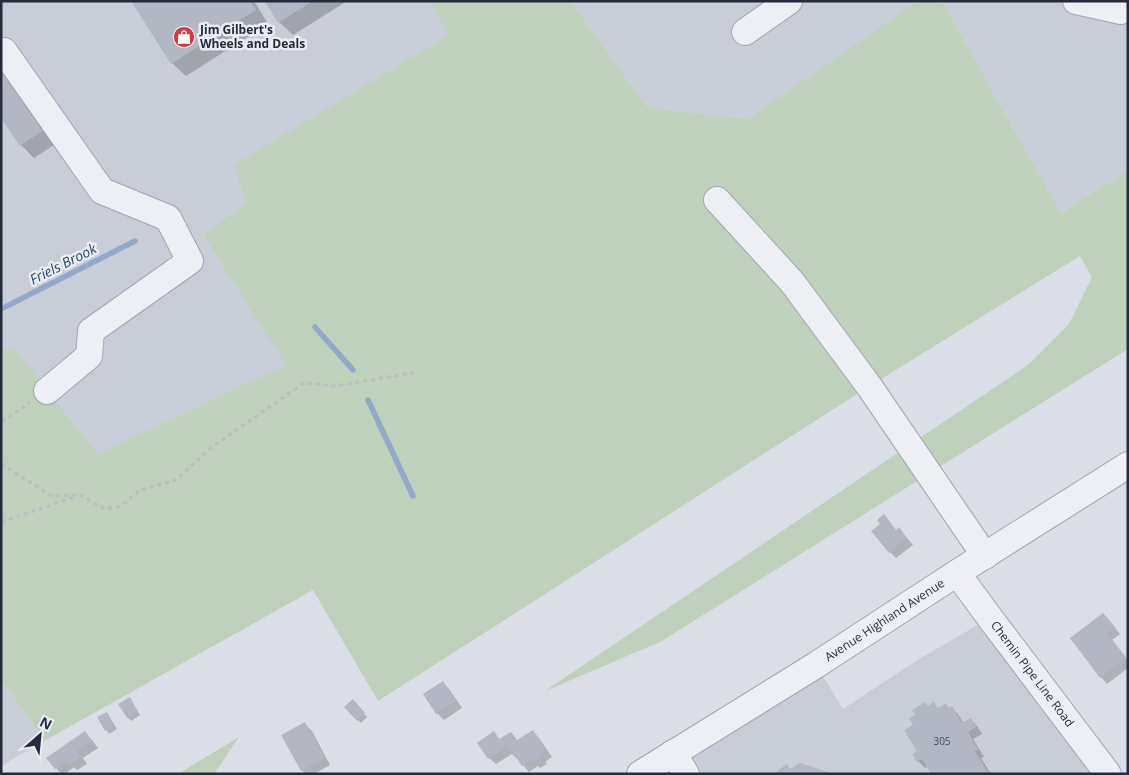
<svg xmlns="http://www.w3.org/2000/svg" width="1129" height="775" font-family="'Open Sans',sans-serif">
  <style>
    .built { fill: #c9cdd8 }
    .green { fill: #bfd0bc }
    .shadow { fill: #0003 }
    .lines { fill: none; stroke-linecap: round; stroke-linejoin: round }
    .stream { stroke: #94a8c8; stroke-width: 5.5 }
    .building { fill: #b2b7c3 }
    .minor-casing { stroke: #a1a5b0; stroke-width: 28 }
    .path { stroke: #babcc4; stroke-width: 3; stroke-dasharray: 4 4; stroke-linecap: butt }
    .minor { stroke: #eeeff4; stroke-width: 26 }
    .labels { text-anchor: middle; stroke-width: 5; stroke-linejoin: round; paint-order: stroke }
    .number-label { font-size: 10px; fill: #484e5e }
    .poi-label { font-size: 12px; font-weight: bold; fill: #252b3c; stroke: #eaedf4; text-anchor: start }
    .street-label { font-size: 12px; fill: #252b3c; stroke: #eaedf4 }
    .water-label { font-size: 14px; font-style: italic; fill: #2e4571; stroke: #eaedf4 }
  </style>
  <rect width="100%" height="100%" fill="#dbdee6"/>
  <g class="built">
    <path d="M1,1H430L448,35L235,165L246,202L203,235L287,365L134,438L98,454L14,350H1Z"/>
    <path d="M571,1H917L749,119L647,107Z"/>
    <path d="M942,1H1128V170L1061,213Z"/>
    <path d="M990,618L1108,774H653L816,665L843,709L919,659Z"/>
    <path d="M1,679L44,741L1,766Z"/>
  </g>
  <g class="green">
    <path d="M430,1H571L647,107L748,119L917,1H942L1061,213L1128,170V349L660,642L545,691L1028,365L1069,324L1092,277L1080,256L857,394L378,701L313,590L44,741L1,679V350L14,349L98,454L286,365L203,235L246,202L234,165L448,35Z"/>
    <path d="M239,737L214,774H178Z"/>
  </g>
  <g class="shadow">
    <path d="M133,1H254L268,24L186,76L172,63Z"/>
    <path d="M266,1H343L344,3L293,35L279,22Z"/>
    <path d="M3,73L17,87L54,145L34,158L21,145Z"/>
    <path d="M899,529L913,545L896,558L890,552L896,531Z"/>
    <path d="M1110,621L1120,634L1112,640L1128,660V668L1107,684L1101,677L1071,639Z"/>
    <path d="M442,682L449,689L462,708L444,720L437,713Z"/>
    <path d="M353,701L367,717L361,723L346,708Z"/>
    <path d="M132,702L140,715L131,721L128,718Z"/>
    <path d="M925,703L929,707L939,709L946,705L950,708H951L958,714L964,724L971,720L977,726L982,734L973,739L984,757L981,758L991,774H933L928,766L925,768L918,761L914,754L919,752L914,725L916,715Z"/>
    <path d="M107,713L117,729L109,734L99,718Z"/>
    <path d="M305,724L312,731L330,765L314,774H305L302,770Z"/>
    <path d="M532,731L539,738L552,757L545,762L547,764L540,768L538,766L529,772L523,765L517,757L516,758L512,754L496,764L489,758L494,733L500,740L518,741Z"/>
    <path d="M85,733L92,740L98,748L83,758L87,764L77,770L74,767L65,774H61L48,758Z"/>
  </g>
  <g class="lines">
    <g class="stream">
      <path d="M1,309L135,241"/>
      <path d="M315,327L353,370"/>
      <path d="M368,400L413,496"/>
    </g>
  </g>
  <g class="building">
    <path d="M131,1H250L256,10L171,64Z"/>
    <path d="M265,1H313L278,23Z"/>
    <path d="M3,72L42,131L20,146L1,118V73Z"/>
    <path d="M884,514L896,530L899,527L907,538L889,553L871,531L880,524L877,520Z"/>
    <path d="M1103,613L1115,627L1107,633L1126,658L1100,678L1070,638Z"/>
    <path d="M443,681L456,701L436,714L423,694Z"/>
    <path d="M130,697L138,712L127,718L118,704Z"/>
    <path d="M353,699L365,713L357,721L344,707Z"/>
    <path d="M925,702L928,706L934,702L938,708L946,703L949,708L952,706L962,723L971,718L976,727L968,732L978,750L975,751L989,774H931L922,759L917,762L912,754L917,751L904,730L913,725L909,718L915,715L912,710Z"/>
    <path d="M107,712L115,726L105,731L97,717Z"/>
    <path d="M305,722L325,758L301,771L281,735Z"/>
    <path d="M533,730L546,750L539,755L541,757L533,762L531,759L522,766L511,750L509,752L505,747L488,759L477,743L494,731L499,739L511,732L517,740Z"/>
    <path d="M85,731L92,741L77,751L81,757L69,765L67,761L55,769L46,758Z"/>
    <path d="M800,763L831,773V774H773L787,764L790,769Z"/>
  </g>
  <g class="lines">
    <g class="minor-casing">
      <g id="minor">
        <path d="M1076,1L1121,11L1128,7"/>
        <path d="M745,32L789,1"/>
        <path d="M4,51L102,191L168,218L190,261L91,331L89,356L47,391"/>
        <path d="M717,200L792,282L869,386L985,556"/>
        <path id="s1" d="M957,573L990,618L1108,774"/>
        <path d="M673,753L686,774"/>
        <path id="s2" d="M640,774L816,665L957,573L1128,465"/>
      </g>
    </g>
    <g class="path">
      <path d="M1,420L8,418L30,402"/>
      <path d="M1,464L52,496L80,495L105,509L121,506L140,490L176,480L212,447L304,383L335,386L418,372"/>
      <path d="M1,522L75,497"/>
    </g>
    <use href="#minor" class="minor"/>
  </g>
  <defs>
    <g id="shop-disc" transform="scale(1.125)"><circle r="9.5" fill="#d13a40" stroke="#eaedf4"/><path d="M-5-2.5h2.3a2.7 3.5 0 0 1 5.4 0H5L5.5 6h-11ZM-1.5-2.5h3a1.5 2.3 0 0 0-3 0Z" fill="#fff"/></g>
  </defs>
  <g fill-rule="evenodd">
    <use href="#shop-disc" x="184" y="37"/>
  </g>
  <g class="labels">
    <g class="number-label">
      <text x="942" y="745">305</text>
    </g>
    <g class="poi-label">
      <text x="200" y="34">Jim Gilbert's<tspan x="200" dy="14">Wheels and Deals</tspan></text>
    </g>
    <g class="street-label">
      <text dy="4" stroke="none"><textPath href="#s2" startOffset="289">Avenue Highland Avenue</textPath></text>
      <text dy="4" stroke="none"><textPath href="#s1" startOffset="126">Chemin Pipe Line Road</textPath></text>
    </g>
    <g class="water-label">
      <text transform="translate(63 264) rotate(-27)" y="5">Friels Brook</text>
    </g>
  </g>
  <rect width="1129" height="775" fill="none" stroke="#252b3c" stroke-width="5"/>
  <g transform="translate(40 735) rotate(27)" stroke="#eaedf4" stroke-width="4" paint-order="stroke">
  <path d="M0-4L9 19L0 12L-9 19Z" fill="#252b3c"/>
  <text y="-8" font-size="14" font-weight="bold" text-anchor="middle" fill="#252b3c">N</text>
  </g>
</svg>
